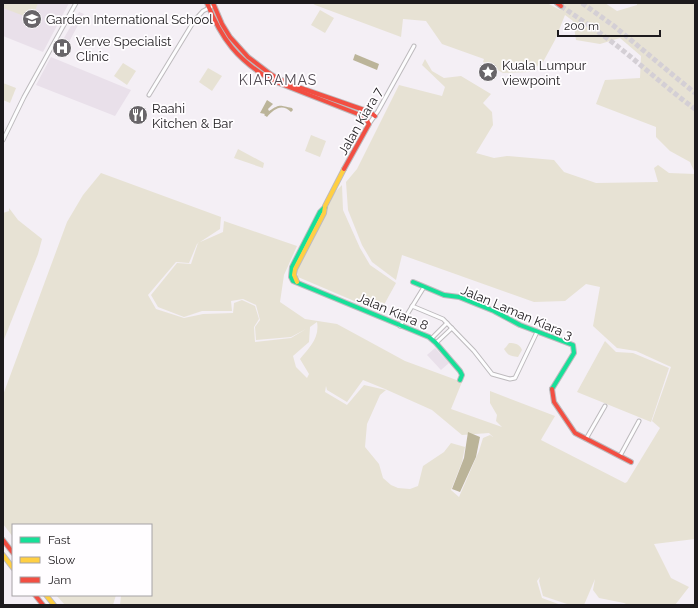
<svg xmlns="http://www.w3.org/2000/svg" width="698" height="608" font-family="Raleway,sans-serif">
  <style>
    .built { fill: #e9e0ea }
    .green { fill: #e7e2d4; fill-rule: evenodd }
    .water { fill: #bbb499 }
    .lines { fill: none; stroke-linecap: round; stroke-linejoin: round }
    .highway-tunnel { stroke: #d4cfd5; stroke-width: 5; stroke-dasharray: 5 2.5; stroke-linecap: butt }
    .street-casing { stroke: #bdbabd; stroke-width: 5 }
    .fast-casing { stroke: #bdbabd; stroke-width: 6 }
    .slow-casing { stroke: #bdbabd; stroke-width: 6 }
    .jam-casing { stroke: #bdbabd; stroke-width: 6 }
    .street { stroke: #fdfdfe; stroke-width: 3 }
    .fast { stroke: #16e098; stroke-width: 4 }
    .slow { stroke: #ffcf43; stroke-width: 4 }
    .jam { stroke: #f24e42; stroke-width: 4 }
    .labels { text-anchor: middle; stroke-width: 3.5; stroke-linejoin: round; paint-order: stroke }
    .poi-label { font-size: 13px; fill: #1d1a1d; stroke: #fffdff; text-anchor: start }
    .street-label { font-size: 13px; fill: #1d1a1d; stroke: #fffdff }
    .neighbourhood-label { font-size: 14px; letter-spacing: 1px; fill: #524b53; stroke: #fffdff }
  </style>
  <rect width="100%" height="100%" fill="#f4eff5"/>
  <g class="built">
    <path d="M3,3H69L43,52L3,36Z"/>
    <path d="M79,12L84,14L63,53L57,50Z"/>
    <path d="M51,57L131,90L115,116L36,85Z"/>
    <path d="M435,348L449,363L441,370L427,355Z"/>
  </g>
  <g class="green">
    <path d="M3,3H38L32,19L3,8Z"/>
    <path d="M312,3H547L560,10L564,3H605L617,11L637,5V3H695V173L690,162L670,151L656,137V127L596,104L605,80L640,78L641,56L620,38L600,44L576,40L573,21L565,15L555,40L543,62L529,72L503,73L483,62L484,59L442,44L426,21L403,19L401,37L315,5Z"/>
    <path d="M320,10L334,18L325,33L311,25Z"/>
    <path d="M425,59L432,71L444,78L461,76L491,94L483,103L492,112L493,125L476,153L494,158L507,156L554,160L564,172L596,183L658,182L654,168L658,165L669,173L695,174V539L654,544L671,578L689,587L675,605H628L624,603L599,598L593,590L595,579L584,605H570L543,596L539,581L540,577L537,581L542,598L561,605H120L121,596L120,595H151V525H13V537L3,524V395L67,222L83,195L101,173L221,217L220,229L197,244L189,263L176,262L148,295L156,309L184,318L203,314L233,313L234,303L242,300L255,306L259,319L254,327L255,342L291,338L306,329L291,337L256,340L255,327L260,320L256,305L243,299L231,301L232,311H202L184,317L158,307L151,295L177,263L191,264L198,243L223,232L224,221L297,246L284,275L280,302L305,319L337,324L405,361L462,382L451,409L502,427L496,421L497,415L490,403V391L555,416L542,438L541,440L625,483L627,482L660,428L652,421L671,367L636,351L617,348L593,326L600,287L586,284L565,301L534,302L402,255L396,280L372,262L362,245L348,210L346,182L357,169L399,85L442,96L445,87L422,65ZM317,322C320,338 309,348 300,359L309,374L307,378L296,367L293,356L309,342L310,327ZM363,380L385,389L432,410L462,435L489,433L493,437L490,435L483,438L479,451L459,497L451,490L462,462L465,447L451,443L444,452L423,466L418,486L410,489L398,488L391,485L383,478L379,464L365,447L367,424L380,395L386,390L364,385L347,405L325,392L326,386L327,390L347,402Z"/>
    <path d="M123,63L136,71L127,85L114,76Z"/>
    <path d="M208,68L222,76L212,91L199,82Z"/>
    <path d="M3,83L16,88L10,103L3,100Z"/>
    <path d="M311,135L326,141L320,157L305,151Z"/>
    <path d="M238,149L264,163L263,168L234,158Z"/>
    <path d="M342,185L343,210L360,248L370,265L396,283L380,312L298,277L297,267L335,192Z"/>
    <path d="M9,208L18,220L42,239L38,254L3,342V213L9,211Z"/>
    <path d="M605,341L616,352L633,353L669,368L651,422L577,392Z"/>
    <path d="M509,343C515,343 520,344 522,350L518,357C511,356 508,356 504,349L506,347Z"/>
    <path d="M56,595H116L113,605H65Z"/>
  </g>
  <g class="water">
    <path d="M355,54L379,64L377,70L353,60Z"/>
    <path d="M267,100L273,104L268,109L269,111C281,103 280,106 292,108L293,110L291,112C282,103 274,109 267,117L264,115L265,114L260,113Z"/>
    <path d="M468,432L480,437L476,457L460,492L452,489L464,458Z"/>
  </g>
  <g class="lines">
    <g class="highway-tunnel">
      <path d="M582,3L614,26L679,80L695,93"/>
      <path d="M561,6C581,20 601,33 621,49C646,69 669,90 695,109"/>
    </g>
    <g class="street-casing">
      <g id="street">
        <path d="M149,95L194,21L203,11L211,7"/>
        <path d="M369,124L378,111L414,46"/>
        <path d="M3,140L24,97L76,3"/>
        <path d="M412,306L443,319L474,351L492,374L510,379L515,378L537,332"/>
        <path d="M400,326L424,287"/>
        <path d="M431,339L447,323"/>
        <path d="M436,343L452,328"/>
        <path d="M586,439L605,406"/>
        <path d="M620,456L639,421"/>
      </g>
    </g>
    <g class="fast-casing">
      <g id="fast">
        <path d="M325,207L320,212L292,267L291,277L293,281L429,337L436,343L460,371L462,375L460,380"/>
        <path d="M413,282L444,295L459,297L494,311L520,325L573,345L574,353L552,389"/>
      </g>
    </g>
    <g class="slow-casing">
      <g id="slow">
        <path d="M297,282L294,275L295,269L324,213L325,206L344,169"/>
        <path d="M3,555L13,568"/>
        <path d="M46,595L54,605"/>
      </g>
    </g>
    <g class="jam-casing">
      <g id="jam">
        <path d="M207,3C222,40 237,59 271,80L358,114L366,119L369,124L344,169"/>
        <path d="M213,3L222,24L230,37L248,57L269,73L275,77L298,87L370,112L375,116"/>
        <path d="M557,3L561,6"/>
        <path d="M552,389L554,402L575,433L631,462"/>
        <path d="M3,540L13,553"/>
        <path d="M35,595L43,605"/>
      </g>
    </g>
    <use href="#street" class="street"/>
    <use href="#fast" class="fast"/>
    <use href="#slow" class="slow"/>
    <use href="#jam" class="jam"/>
  </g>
  <defs>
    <g id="school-disc" transform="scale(1)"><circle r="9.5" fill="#686569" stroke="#fffdff"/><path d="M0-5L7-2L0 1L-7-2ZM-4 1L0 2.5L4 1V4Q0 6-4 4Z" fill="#fff"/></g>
    <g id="hospital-disc" transform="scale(1)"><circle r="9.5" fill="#686569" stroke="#fffdff"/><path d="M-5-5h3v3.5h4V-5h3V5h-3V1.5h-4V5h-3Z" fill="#fff"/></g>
    <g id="sight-disc" transform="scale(1)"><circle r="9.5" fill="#686569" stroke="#fffdff"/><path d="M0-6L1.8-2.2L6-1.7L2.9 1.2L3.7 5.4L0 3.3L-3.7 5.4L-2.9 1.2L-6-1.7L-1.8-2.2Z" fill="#fff"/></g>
    <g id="restaurant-disc" transform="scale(1)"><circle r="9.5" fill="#686569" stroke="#fffdff"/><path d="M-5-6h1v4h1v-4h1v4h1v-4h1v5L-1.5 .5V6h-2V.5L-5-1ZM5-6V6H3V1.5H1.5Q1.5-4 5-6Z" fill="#fff"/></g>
  </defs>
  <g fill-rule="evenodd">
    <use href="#school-disc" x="32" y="19"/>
    <use href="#hospital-disc" x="62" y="48"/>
    <use href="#sight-disc" x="488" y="72"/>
    <use href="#restaurant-disc" x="138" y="115"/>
  </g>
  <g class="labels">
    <g class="poi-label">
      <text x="46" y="24">Garden International School</text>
      <text x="76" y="46">Verve Specialist<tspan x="76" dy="15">Clinic</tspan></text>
      <text x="502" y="70">Kuala Lumpur<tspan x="502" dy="15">viewpoint</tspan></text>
      <text x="152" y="113">Raahi<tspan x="152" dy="15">Kitchen &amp; Bar</tspan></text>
    </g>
    <g class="street-label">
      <text transform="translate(360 121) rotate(-60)" y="5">Jalan Kiara 7</text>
      <text transform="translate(393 311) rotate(23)" y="5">Jalan Kiara 8</text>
      <text transform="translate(517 312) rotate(23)" y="5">Jalan Laman Kiara 3</text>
    </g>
    <g class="neighbourhood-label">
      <text x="278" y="85">KIARAMAS</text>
    </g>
  </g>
  <rect width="698" height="608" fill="none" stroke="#1d1a1d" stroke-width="8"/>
  <rect x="12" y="524" width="140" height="72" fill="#fffdff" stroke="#a5a2a5"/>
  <rect x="20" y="537" width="20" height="6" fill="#16e098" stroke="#a5a2a5"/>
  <text x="48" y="544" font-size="12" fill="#1d1a1d">Fast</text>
  <rect x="20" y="557" width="20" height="6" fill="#ffcf43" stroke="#a5a2a5"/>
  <text x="48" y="564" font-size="12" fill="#1d1a1d">Slow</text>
  <rect x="20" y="577" width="20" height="6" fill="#f24e42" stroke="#a5a2a5"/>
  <text x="48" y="584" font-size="12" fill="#1d1a1d">Jam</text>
  <path d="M558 30v6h102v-6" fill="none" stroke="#1d1a1d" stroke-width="2"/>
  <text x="564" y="30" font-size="12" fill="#1d1a1d" stroke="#fffdff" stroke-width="3" paint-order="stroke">200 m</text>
</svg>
